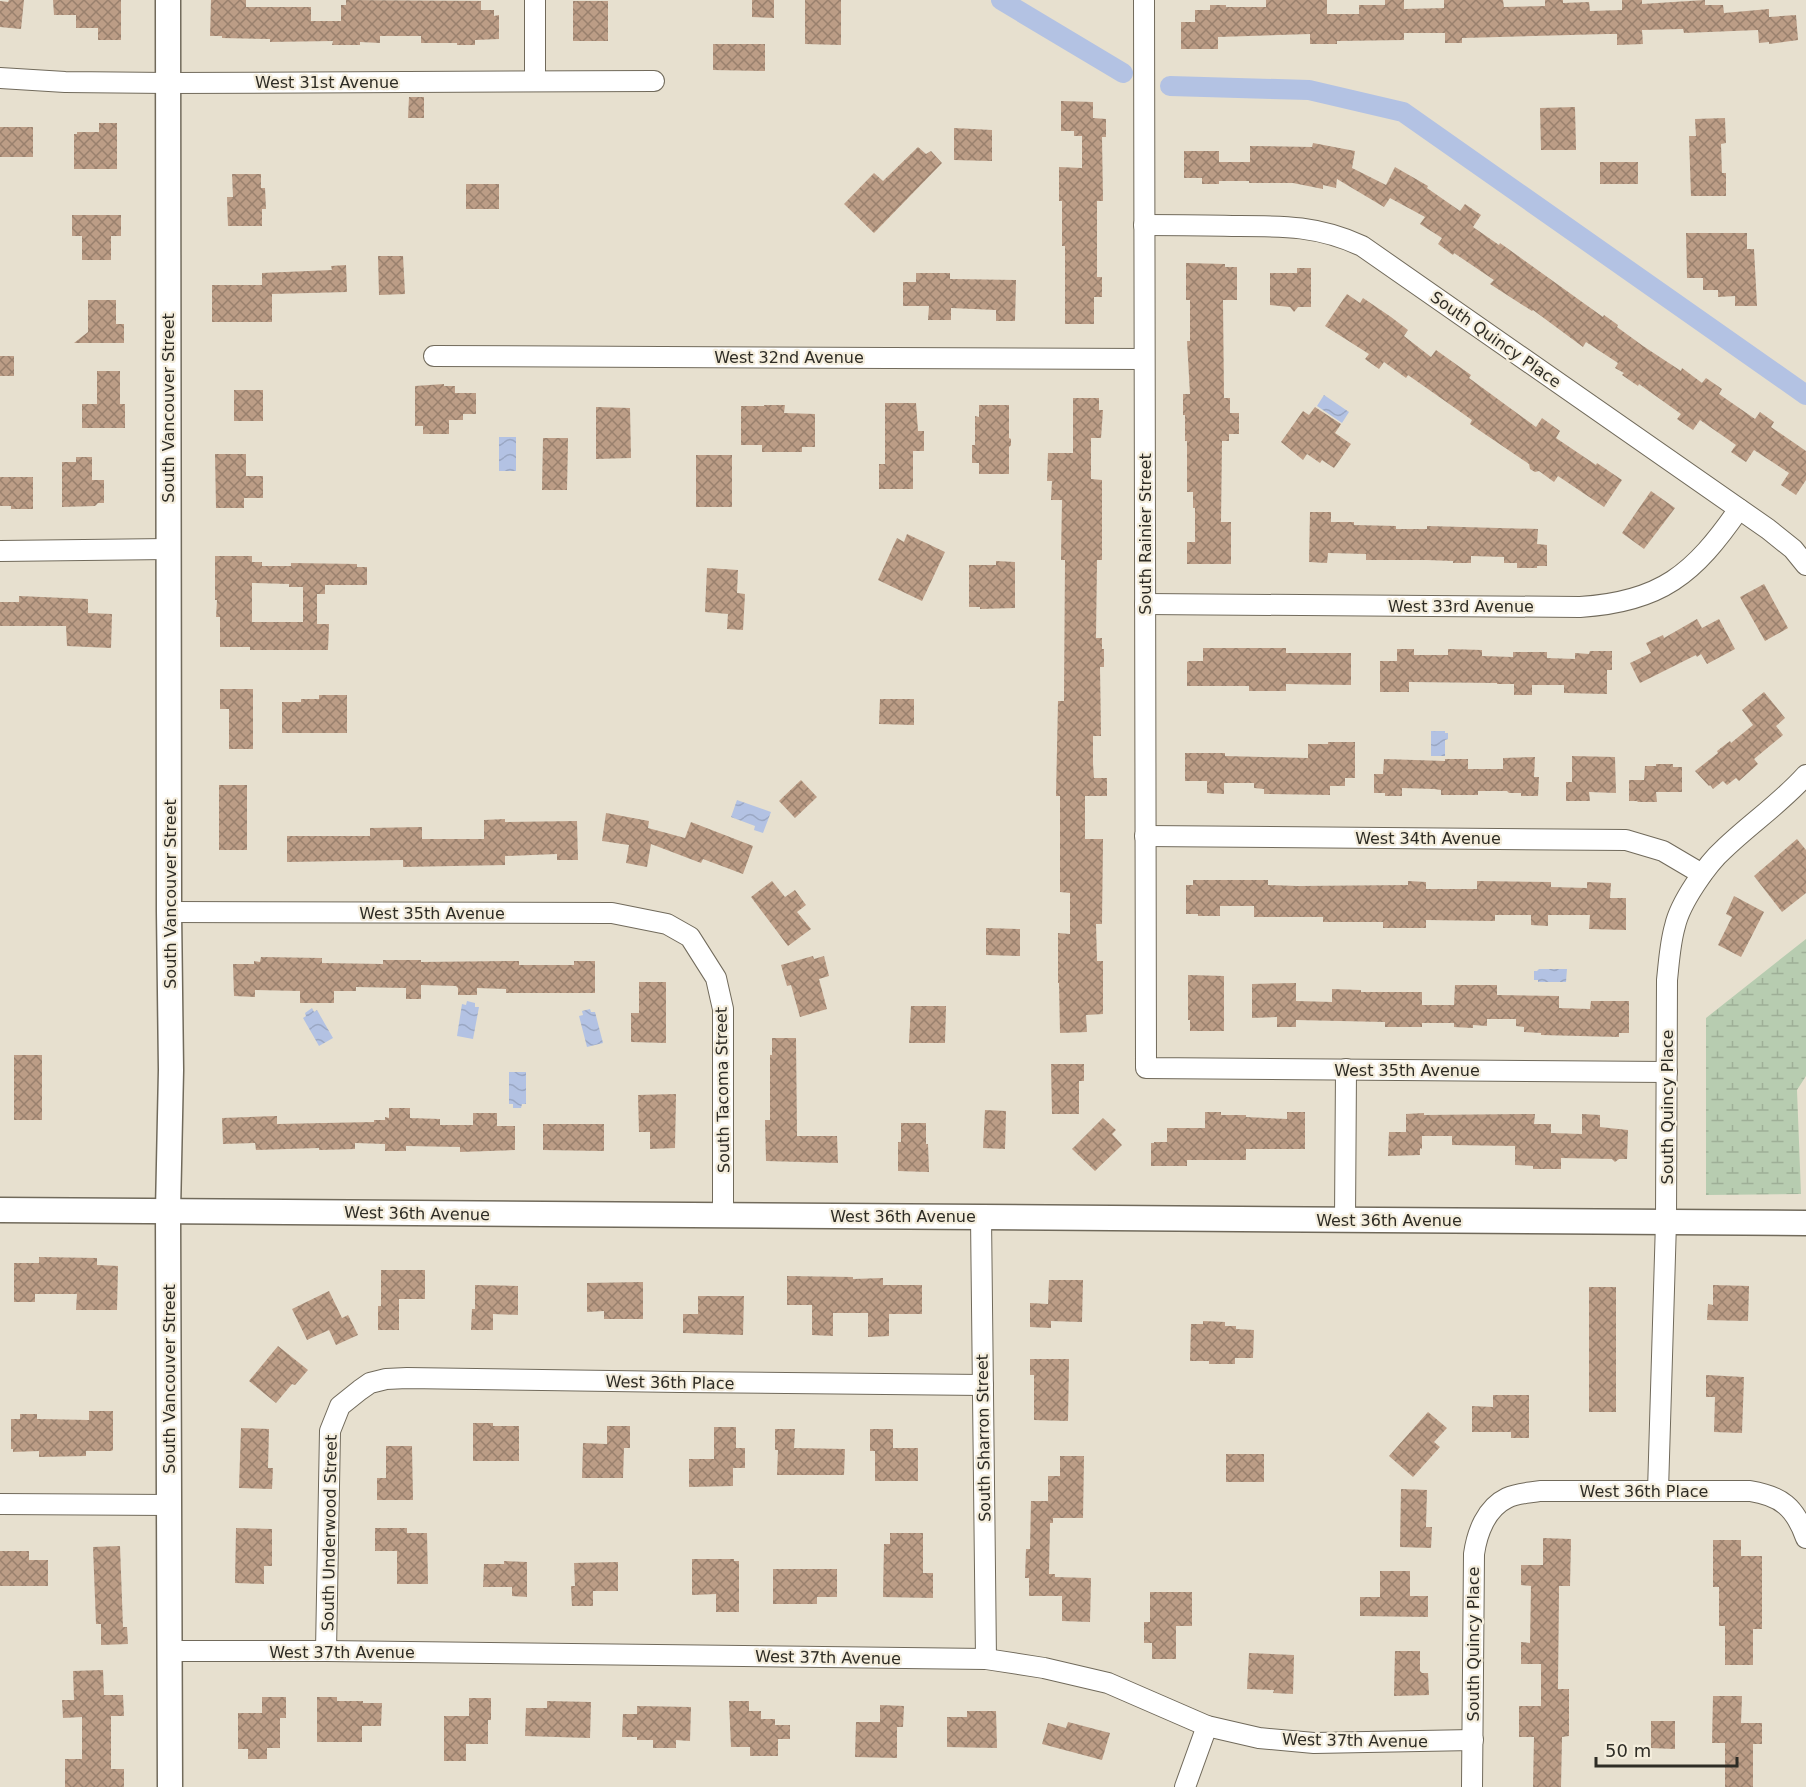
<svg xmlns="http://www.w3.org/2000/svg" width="1806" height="1787" font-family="'DejaVu Sans',sans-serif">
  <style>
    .wetland { fill: url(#wetland-marsh) }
    .water { fill: url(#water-waves) }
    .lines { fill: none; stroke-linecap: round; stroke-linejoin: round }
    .canal { stroke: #b3c2e3; stroke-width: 20 }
    .building { fill: url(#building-cross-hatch); fill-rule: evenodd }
    .minor-casing { stroke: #716a5b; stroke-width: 22 }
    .tertiary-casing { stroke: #716a5b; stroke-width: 27 }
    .minor { stroke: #fff; stroke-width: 20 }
    .tertiary { stroke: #fff; stroke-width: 24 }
    .labels { text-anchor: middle; stroke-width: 4.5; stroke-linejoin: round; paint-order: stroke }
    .street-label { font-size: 16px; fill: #2e2c25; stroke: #f4eddc }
  </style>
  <defs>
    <pattern id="wetland-marsh" width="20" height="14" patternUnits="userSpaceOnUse" patternTransform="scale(1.5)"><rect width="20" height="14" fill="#b7ccb0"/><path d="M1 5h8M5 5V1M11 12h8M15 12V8" fill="none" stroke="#9eaf97"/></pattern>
    <pattern id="water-waves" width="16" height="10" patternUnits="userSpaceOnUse" patternTransform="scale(1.5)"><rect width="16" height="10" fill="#b3c2e3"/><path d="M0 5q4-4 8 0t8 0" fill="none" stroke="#9aa7c3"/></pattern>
    <pattern id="building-cross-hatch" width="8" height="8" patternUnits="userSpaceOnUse" patternTransform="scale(1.5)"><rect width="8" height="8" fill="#bc9d86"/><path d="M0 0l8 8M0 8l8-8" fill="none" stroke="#99806d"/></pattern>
  </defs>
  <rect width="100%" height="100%" fill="#e7e0cf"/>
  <path class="wetland" d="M1806,939V1076L1797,1090L1801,1194L1706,1195V1018Z"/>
  <g class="water">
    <path d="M1324,395L1349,412L1342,423L1317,406Z"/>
    <rect x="499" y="437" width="17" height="34"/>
    <path d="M1431,731H1445V733H1448V739L1445,740V756H1431Z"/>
    <path d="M737,800L771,812L763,833L754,830L755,826L731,817Z"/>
    <path d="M1539,969H1567L1566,982H1538V980H1534V971H1537Z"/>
    <path d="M467,1001L475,1003V1007H479L473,1039L457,1036L462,1004L466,1005Z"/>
    <path d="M312,1008L314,1012L317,1010L333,1038L319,1046L303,1018L306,1016L305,1013Z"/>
    <path d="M590,1009L591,1012H595L603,1043L587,1047L579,1016L583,1015L582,1011Z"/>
    <path d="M509,1072H526V1104H522L521,1108H513V1104H509Z"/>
  </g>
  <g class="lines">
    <g class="canal">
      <path d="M1001,0L1123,73"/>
      <path d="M1170,86L1309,90L1403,112L1806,395"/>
    </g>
  </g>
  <g class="building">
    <path d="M9,0H24L21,29L0,27V1L8,2Z"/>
    <path d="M53,0H121V40H98V28H76V15H54Z"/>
    <path d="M211,0H246V7H311V21H341V5H346V0L481,1V10H494V16L499,15V39L475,40V45H457V43H421V36H380V43L360,42V45H332L333,41L270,42V39L222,38V36H210Z"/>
    <path d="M752,0H774V18L752,17Z"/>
    <path d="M805,0H841V45L805,44Z"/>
    <path d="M1266,0H1327V14H1359V5H1385V0H1404V9L1444,8V0H1503L1504,7L1545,6V0H1563V3L1589,2L1590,11L1622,10V0H1642V4L1705,0V5H1723L1724,13L1769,9V17L1796,15L1798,40L1769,44V42L1759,43L1758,30L1684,33L1683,29L1642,30L1643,44L1617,45V34H1607L1462,38V43H1445V33H1404V40L1337,41V44H1310V34L1218,37V49H1181V22H1195V10H1210V5H1226V7H1266Z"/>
    <rect x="573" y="1" width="35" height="40"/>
    <path d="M713,44H765V71L713,70Z"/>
    <path d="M409,97H424V118H408Z"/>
    <path d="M1061,101L1093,102V118L1106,119V137H1102L1103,201H1097V277H1102V297H1094V324H1065V246H1062V201H1059V167L1082,168V136H1074V131H1061Z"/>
    <path d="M1575,107L1576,150H1541L1540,108Z"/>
    <path d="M1725,118L1726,143L1721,144L1722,173H1726V196H1691L1689,136H1696L1695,119Z"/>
    <path d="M99,123H117V169H74V134H77V132H99Z"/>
    <rect x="0" y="127" width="33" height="30"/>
    <path d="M954,128L992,130V161L954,160Z"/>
    <path d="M1313,143L1355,151L1352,168L1386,185L1395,167L1428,186L1427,188L1460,211L1465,204L1481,215L1473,227L1499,245L1500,243L1603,317L1604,315L1618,325L1617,327L1643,346L1681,371L1682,368L1702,383L1706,378L1722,389L1719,394L1755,419L1760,412L1774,422L1771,427L1806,451V480L1796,495L1781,485L1789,473L1754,450L1746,462L1731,452L1736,445L1700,420L1693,430L1677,419L1681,414L1639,384L1638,386L1622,375L1624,373L1615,368L1618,363L1586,342L1583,347L1533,310L1532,311L1490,284L1494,280L1454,253L1453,255L1438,244L1442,238L1420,224L1425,217L1390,198L1384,207L1337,179L1336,188L1323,185V189L1293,183H1249V181H1219V184H1202V178H1184V151H1219V162H1250V146L1312,147Z"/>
    <path d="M918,147L926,154L931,151L942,163L874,233L844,204L874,173L883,181Z"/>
    <rect x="1600" y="162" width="38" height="22"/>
    <path d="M232,174H261V188H265L266,209H262V226H228L227,197H233Z"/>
    <rect x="466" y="184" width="33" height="25"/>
    <path d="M72,215H121V236H111V260H82V236H72Z"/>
    <path d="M1686,233H1747V249H1754L1757,306H1735V296L1718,297V290H1703V278H1687Z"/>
    <path d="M378,256H403L405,294L379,295Z"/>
    <path d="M1186,263L1225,264V267H1237V300H1223L1224,398H1230V413H1239V434H1229V441H1222L1221,522H1231V564H1187V542H1195V508H1193V492H1187V441H1185V415H1183V394H1190L1187,341H1190V300H1186Z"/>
    <path d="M346,265L347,292L272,294V322H212V285H262V273L332,270L331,266Z"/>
    <path d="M1297,268H1311V307H1298L1294,312L1290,307L1270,305V273H1297Z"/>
    <path d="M916,273H950V279L1016,280L1015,321H996V310L951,308V320H928L929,306H903V282H916Z"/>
    <path d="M1347,294L1360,303L1363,298L1391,317L1408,330L1404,336L1431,357L1436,350L1471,375L1469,378L1536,427L1542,418L1560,431L1556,438L1596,465L1597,463L1622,480L1604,507L1558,476L1554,482L1539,471L1535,472L1530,469L1529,464L1470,424L1472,420L1408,375L1406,378L1384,362L1379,369L1365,359L1369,354L1325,326Z"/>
    <path d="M88,300H116V324H124V343H74L88,332Z"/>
    <rect x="0" y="356" width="14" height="20"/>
    <path d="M97,371H120V404H125V428H82V404H97Z"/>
    <path d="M444,384V386H455V393H476V414H463V420H449V434H423V426H415V386Z"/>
    <rect x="234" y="390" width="29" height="31"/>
    <path d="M1073,398H1099V410H1103L1101,438H1091V479L1102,480V560H1097L1096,638H1102V649H1104V667H1100L1101,736H1093V764L1094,778H1107V796H1085V839H1103L1102,924H1096L1097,961H1103V1014L1086,1015L1087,1032L1060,1033L1059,983H1058V933L1070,934V893L1060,892V796H1056L1058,701H1064L1065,560H1061L1062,500H1051L1052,481H1047L1048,453H1073Z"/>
    <path d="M885,403H916L918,431H924V451H913V489H879V464H885Z"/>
    <path d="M764,405H785L784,413L815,414V447H802V452H762V445H741V406H764Z"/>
    <path d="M979,405H1009V438L1011,439V445L1009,447V474H979V463H972V445H975V416L979,417Z"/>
    <path d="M596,407L630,408L631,458L596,459Z"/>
    <path d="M1315,407L1341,424L1335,433L1351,444L1334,468L1322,460L1320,463L1307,454L1303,460L1281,442L1303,411L1309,415Z"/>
    <path d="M543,438H568L567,490H542Z"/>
    <path d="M215,454H246V476H263V498H244V508H216Z"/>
    <rect x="696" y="455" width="36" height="52"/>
    <path d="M76,457H92V480H104V503H98L95,506L62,507V462H76Z"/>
    <path d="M0,477H33V509H11V506H0Z"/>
    <path d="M1651,491L1675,508L1644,549L1622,533Z"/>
    <path d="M1310,512H1331V522H1354V525L1396,526V529H1427V526L1538,529L1537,544L1547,545V566H1537V568H1517V563H1504V557L1471,556V563H1453V561L1427,560H1366V554L1328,553L1327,563L1309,562Z"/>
    <path d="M907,534L945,552L922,601L878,580L897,538L904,542Z"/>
    <path d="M215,556H252V562H262V566H291V563L357,564V567H367V585H325V594H317V624H329L328,650H250V647H220V617H216L217,600H215ZM252,583L289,584V587H303V622H252Z"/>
    <path d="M996,561L1015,562V608L980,609V607H969V565H996Z"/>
    <path d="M707,568L738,570L737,593L745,594L743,630L727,629L728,614L705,612Z"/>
    <path d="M1764,584L1788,628L1765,641L1740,597Z"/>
    <path d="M19,596L88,599V613L112,614L111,648L67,646L66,626H0V602H19Z"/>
    <path d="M1697,619L1702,628L1719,619L1735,649L1707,664L1701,654L1697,657L1696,655L1640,683L1630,663L1651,653L1646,643L1663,635L1664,638Z"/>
    <path d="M1203,648H1286V653H1351V685L1286,684V691H1249V686H1187V662L1189,661H1203Z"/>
    <path d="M1397,649H1414V655H1448V649L1482,650V656L1513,657V652H1547V658L1575,659V653L1589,654L1590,651H1612V670H1607V694L1564,693V685H1532V695H1514V684H1497V683L1409,682V692H1380V661H1397Z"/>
    <path d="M220,689H253V749H229V709H220Z"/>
    <path d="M1764,692L1785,718L1776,726L1783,735L1754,759L1758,764L1739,781L1736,778L1727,785L1723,781L1713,789L1710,785L1709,786L1695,771L1718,753L1717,751L1730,741L1731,743L1753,725L1742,710Z"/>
    <path d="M319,695H347V733H282V702H301V699H319Z"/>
    <path d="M880,699H914V725L879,724Z"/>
    <path d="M1328,742H1355V778H1345V786H1330V795L1264,794V789L1254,788V783H1224V794L1207,793V781H1185V753H1225V756L1308,758V744H1328Z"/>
    <path d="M1572,756L1615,757L1616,793L1589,792L1590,801H1566V782H1572Z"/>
    <path d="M1535,757L1534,777H1539L1538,796H1521V793H1509L1507,791H1478V795H1441V790L1434,789L1402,788V796H1385V793H1374V774H1383L1384,759L1445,761V759H1468V769H1503V758Z"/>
    <path d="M1656,764H1673V767H1682V792H1656L1657,802H1638L1637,801H1629V780H1644L1645,766H1656Z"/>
    <path d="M801,780L817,797L795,818L779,801Z"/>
    <rect x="219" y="785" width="28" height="65"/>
    <path d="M606,813L649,821L648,828L685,838L691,822L753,846L743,874L703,859L701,863L651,844L647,867L626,863L629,845L602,841Z"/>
    <path d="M505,819V822L577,821L578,860H557V854L505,856V865L403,867V860L287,862V836H370V828L422,827V839H484V820Z"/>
    <path d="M1797,839L1806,850V893L1782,912L1754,876Z"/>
    <path d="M1193,880H1268V885L1297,886L1408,885V881L1426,882V889H1477V881L1551,882V887L1587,888V882L1611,883L1610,898H1626V930L1589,929L1590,915H1548V926L1531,925V915H1495V921L1426,920V928H1383V922H1323V917H1254V906H1220V916H1198V914H1186V885H1193Z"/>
    <path d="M772,881L785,897L795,890L806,905L797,912L811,929L788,946L751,897Z"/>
    <path d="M1734,896L1764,912L1741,957L1718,945L1732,917L1726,914Z"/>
    <path d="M986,928L1020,929V956L986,955Z"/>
    <path d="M813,956L814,959L824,956L829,976L819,979L827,1009L800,1017L791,985L787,986L781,965Z"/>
    <path d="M261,957L322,958V963L383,964V960H421V962L519,961V965H574V961H595V993H506V989L477,988V995H458V988L456,986L421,985V999H406V988L356,987V991H334V1003H300V991L255,990V997L234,996L233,964H254V961L260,962Z"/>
    <path d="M1188,975L1224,976V1031H1190V1020H1188Z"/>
    <path d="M639,982H666V1043L631,1042V1013H639Z"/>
    <path d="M1296,983V1001L1332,1002V989L1361,990V992H1422V1005H1454L1455,985H1497V995L1559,996V1008L1590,1009L1591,1001H1629V1033H1619V1037L1541,1035V1033L1524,1032V1027L1516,1026V1019H1487V1026L1473,1025V1028L1454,1027V1023H1422V1027H1385V1022L1296,1020V1027H1277V1017L1252,1018V984Z"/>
    <path d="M911,1006H946L945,1043H909Z"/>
    <path d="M772,1038H796L797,1136H837L838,1163L766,1161L765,1120H770V1055H772Z"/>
    <rect x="14" y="1055" width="28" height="65"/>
    <path d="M1051,1064H1084V1081H1079V1114H1052Z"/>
    <path d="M676,1094L675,1148L650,1149V1132H639L638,1095Z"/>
    <path d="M389,1108H410V1118L440,1119V1125H473V1113H497V1126H515V1150L460,1152V1147L406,1146V1151H385V1144L355,1143V1149L319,1150V1148L256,1150L255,1143L223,1144L222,1118L277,1116V1124L374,1122V1120H385V1117L389,1118Z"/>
    <path d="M985,1110L1006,1111L1005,1149L983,1148Z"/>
    <path d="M1205,1112H1221V1115H1246V1117L1287,1119V1112H1305V1149H1246V1160H1187V1166H1151V1143H1154V1142H1167V1128H1205Z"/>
    <path d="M1424,1113V1115L1535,1114L1534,1124H1551V1133L1582,1134V1114L1600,1115V1127L1628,1130L1627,1159H1619L1615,1162L1612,1159L1561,1158V1169H1533V1166L1515,1165V1146L1452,1145V1136H1422V1149L1420,1148V1155L1388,1156L1389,1132H1406V1114Z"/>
    <path d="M1103,1118L1116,1130L1112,1134L1122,1145L1095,1171L1072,1149Z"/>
    <path d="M901,1123H926V1144H928L929,1172L898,1171V1142H901Z"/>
    <path d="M543,1124H604V1151L543,1150Z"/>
    <path d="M39,1257L97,1258V1265L118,1266L117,1310H76L77,1294H35V1302H14V1263H39Z"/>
    <path d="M381,1270H425V1299H399V1330H378V1306H381Z"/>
    <path d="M787,1276L853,1277V1279L883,1278V1285H922V1314H889V1336L868,1337V1313H833V1336L812,1335V1305H787Z"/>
    <path d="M1049,1280H1083L1082,1322L1051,1321V1328L1030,1327V1303L1048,1304Z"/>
    <path d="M643,1282V1319H604V1311L587,1312V1283Z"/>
    <path d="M475,1285L518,1286V1315L493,1314V1330H471L472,1309H475Z"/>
    <path d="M1713,1285L1749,1286L1748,1321L1707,1320L1708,1304L1713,1305Z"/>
    <rect x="1589" y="1287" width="27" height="125"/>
    <path d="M329,1291L342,1318L348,1315L358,1335L336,1345L329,1330L307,1340L292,1309Z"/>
    <path d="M698,1296H744L743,1335L683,1333V1314H698Z"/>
    <path d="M1203,1321L1225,1322V1326H1236V1329L1254,1330L1253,1358H1235V1364H1209V1361H1190L1191,1324H1203Z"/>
    <path d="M278,1346L308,1370L295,1385L292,1384L276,1403L249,1381Z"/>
    <path d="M1030,1359H1069L1068,1421L1034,1420V1375H1030Z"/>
    <path d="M1706,1375L1744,1377L1742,1433L1714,1432L1715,1397H1706Z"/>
    <path d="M1493,1395H1529V1438H1511V1432H1472V1406L1493,1407Z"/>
    <path d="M89,1411H113V1450L111,1451H86V1456L39,1457V1451L13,1452V1449H11V1419H20V1414H37V1419L89,1420Z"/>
    <path d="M1428,1412L1447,1428L1434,1442L1440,1447L1413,1477L1389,1456Z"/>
    <path d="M473,1423H493V1426H519V1461H473Z"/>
    <path d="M607,1426H630V1448H624L623,1478H582L583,1443L607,1444Z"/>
    <path d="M714,1427H736V1448H745V1468H733V1486L689,1487V1459H714Z"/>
    <path d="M241,1428L269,1429L268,1468H273L272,1489L239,1488Z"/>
    <path d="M775,1429H795L794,1448L845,1449L844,1475H777L778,1450H775Z"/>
    <path d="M870,1429H893V1448H918V1481H875V1451H870Z"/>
    <path d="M386,1446H412L413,1500H377V1478H386Z"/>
    <rect x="1226" y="1454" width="38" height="28"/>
    <path d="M1060,1456H1084L1083,1518H1053V1523H1050L1049,1574H1055V1577L1091,1578L1090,1622L1062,1621V1596H1029V1578H1025L1026,1549H1030L1031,1501H1048V1476H1060Z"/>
    <path d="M1401,1489L1427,1490L1426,1527H1432L1431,1548L1400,1547Z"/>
    <path d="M236,1528L272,1529V1566H264V1584L235,1583Z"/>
    <path d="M375,1528H407V1533H427L428,1584H397V1551H375Z"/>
    <path d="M890,1533H923V1573H933V1598L883,1597L884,1544H890Z"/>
    <path d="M1543,1538L1571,1539L1570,1586H1559L1558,1689H1569V1736L1562,1737L1561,1787H1533L1534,1737H1519V1706H1541V1664H1521V1642L1530,1643L1531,1586L1521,1585V1565H1543Z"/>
    <path d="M1713,1540H1741V1556H1762V1629H1753V1665H1725V1626H1719V1587H1713Z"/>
    <path d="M120,1546L123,1627H127L128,1644L101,1645V1624H96L93,1547Z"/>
    <path d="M0,1551H29V1560H48V1586H0Z"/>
    <path d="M692,1559H734V1561H739V1612H716V1594L692,1595Z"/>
    <path d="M504,1561L527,1562V1597L512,1596V1587H483L484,1564H504Z"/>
    <path d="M618,1562V1591H593V1606H572L571,1586H575L574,1563Z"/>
    <path d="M773,1569H837V1597H817V1604H773Z"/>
    <path d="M1380,1571H1410V1596H1428V1617L1360,1616V1597H1380Z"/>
    <path d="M1150,1592H1192V1626H1176V1659H1152V1643H1144V1622H1150Z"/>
    <path d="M1395,1651H1420V1671L1422,1673H1428L1429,1695L1394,1696Z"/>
    <path d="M1249,1653L1294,1655L1293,1694L1273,1693L1274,1690L1247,1689Z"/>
    <path d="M103,1670L104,1695H123L124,1716H111V1769H124V1787H65V1759H82V1717L63,1718L62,1700H74L73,1671Z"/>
    <path d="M1713,1696H1742L1741,1723H1762V1744H1753V1787H1725V1743H1712Z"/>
    <path d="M262,1697H286V1718H280V1748H267V1759H248V1749H238V1713H262Z"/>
    <path d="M317,1697H337V1701H363V1703H382L381,1726H362V1742H317Z"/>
    <path d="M469,1698H491V1720H488V1744H466V1761H444V1716H469Z"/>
    <path d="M547,1701L591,1702L590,1738L525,1736L526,1708H547Z"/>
    <path d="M729,1701H749V1711H761V1719H775V1725H790V1739H778V1756H750V1747H731Z"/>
    <path d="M880,1705L904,1706L903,1727H897V1758L855,1757L856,1722H880Z"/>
    <path d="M637,1706L691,1707L690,1741L676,1740V1748H653V1740H637V1737H622L623,1714H637Z"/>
    <path d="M967,1711H996L997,1748L947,1747V1717H967Z"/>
    <path d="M1651,1721H1675V1749L1651,1748Z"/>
    <path d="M1068,1722L1110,1733L1102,1760L1042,1744L1048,1723L1066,1728Z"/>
  </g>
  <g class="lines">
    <g class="minor-casing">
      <g id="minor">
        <path d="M535,0V81"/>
        <path d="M1144,0L1146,1068L1667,1072"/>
        <path d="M0,78L65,82L168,83L654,81"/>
        <path d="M1144,225C1173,225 1203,225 1232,226C1281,226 1317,225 1362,246L1768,529L1793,549L1806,565"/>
        <path d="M434,356L1144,359"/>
        <path d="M0,551L168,549"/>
        <path d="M1145,604L1580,607C1661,602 1694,574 1739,509"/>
        <path d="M1145,836L1626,840L1663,851L1702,874"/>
        <path d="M169,912L612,913L667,924L690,937L716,978L723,1009V1216"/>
        <path d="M981,1217L986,1659"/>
        <path d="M1345,1220L1346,1069"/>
        <path d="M1658,1491L1666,1222L1667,980C1669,962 1670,943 1675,926C1680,903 1707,864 1724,849C1751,823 1781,803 1806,775"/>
        <path d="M0,1504L169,1505"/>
        <path d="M169,1651H326L986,1659L1044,1668L1108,1683L1207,1726L1259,1738L1314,1743L1473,1740"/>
        <path d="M326,1651L330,1431L340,1406L360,1390L370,1383L386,1379L407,1378L680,1382L983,1385"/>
        <path d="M1185,1787L1207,1726"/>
        <path d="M1472,1787L1474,1554C1477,1533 1486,1508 1507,1498C1517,1493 1529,1493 1540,1491H1750C1781,1496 1795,1507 1806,1538"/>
      </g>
    </g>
    <g class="tertiary-casing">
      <g id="tertiary">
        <path d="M168,0L169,912L171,1070L168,1211L170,1787"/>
        <path d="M0,1210L1806,1223"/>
      </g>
    </g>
    <use href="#minor" class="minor"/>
    <use href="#tertiary" class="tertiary"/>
  </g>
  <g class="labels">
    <g class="street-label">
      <text x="327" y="88">West 31st Avenue</text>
      <text transform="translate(1496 339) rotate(35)" y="6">South Quincy Place</text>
      <text x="789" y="363">West 32nd Avenue</text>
      <text transform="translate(168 408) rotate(-90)" y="6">South Vancouver Street</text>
      <text transform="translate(1145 534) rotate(-90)" y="6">South Rainier Street</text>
      <text x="1461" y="612">West 33rd Avenue</text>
      <text x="1428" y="844">West 34th Avenue</text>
      <text transform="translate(170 894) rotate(-90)" y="6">South Vancouver Street</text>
      <text x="432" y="919">West 35th Avenue</text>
      <text x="1407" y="1076">West 35th Avenue</text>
      <text transform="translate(722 1090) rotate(-91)" y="6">South Tacoma Street</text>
      <text transform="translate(1667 1107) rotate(-90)" y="6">South Quincy Place</text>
      <text transform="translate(417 1213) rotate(1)" y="6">West 36th Avenue</text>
      <text x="903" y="1222">West 36th Avenue</text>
      <text x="1389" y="1226">West 36th Avenue</text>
      <text transform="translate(169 1379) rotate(-90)" y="6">South Vancouver Street</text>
      <text transform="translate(670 1382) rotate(1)" y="6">West 36th Place</text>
      <text transform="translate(983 1438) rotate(-91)" y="6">South Sharron Street</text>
      <text x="1644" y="1497">West 36th Place</text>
      <text transform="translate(329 1533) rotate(-89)" y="6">South Underwood Street</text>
      <text transform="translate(1473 1644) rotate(-90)" y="6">South Quincy Place</text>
      <text x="342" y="1658">West 37th Avenue</text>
      <text transform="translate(828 1657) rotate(1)" y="6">West 37th Avenue</text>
      <text transform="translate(1355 1740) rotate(1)" y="6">West 37th Avenue</text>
    </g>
  </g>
  <path d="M1596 1757v9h141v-9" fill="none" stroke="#2e2c25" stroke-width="3"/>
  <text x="1605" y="1757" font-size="18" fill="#2e2c25" stroke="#f4eddc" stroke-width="4.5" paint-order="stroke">50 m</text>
</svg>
